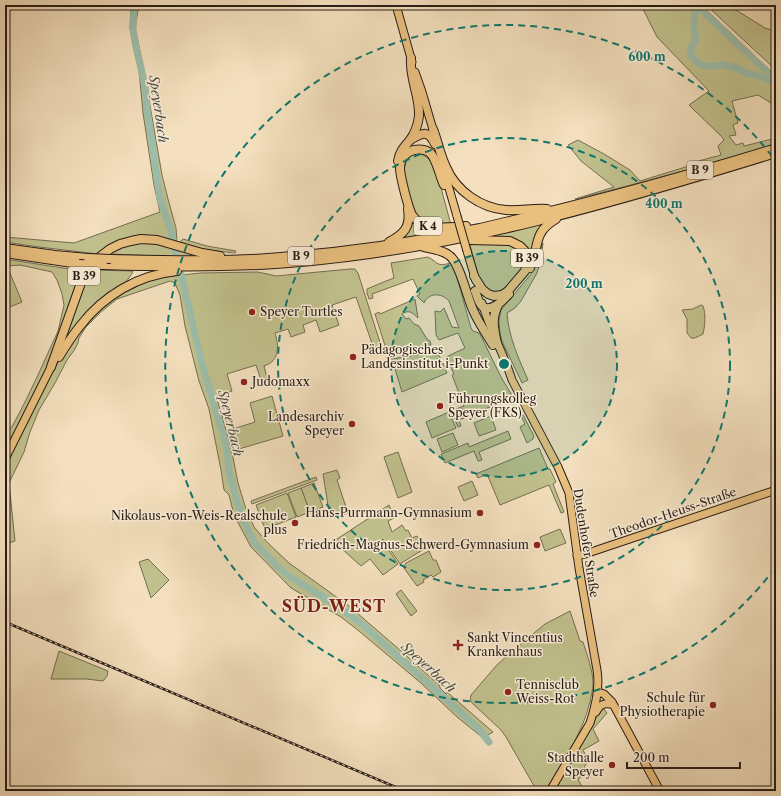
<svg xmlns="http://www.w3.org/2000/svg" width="781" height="796" font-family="'Libre Caslon Text',serif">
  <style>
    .green { fill: #c1c18d; stroke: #746e52 }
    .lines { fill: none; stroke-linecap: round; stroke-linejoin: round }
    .river { stroke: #9dbeab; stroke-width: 7 }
    .major-casing { stroke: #281c16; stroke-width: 9 }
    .highway-casing { stroke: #281c16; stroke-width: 10 }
    .major { stroke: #eac07f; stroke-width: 7 }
    .highway { stroke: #eac07f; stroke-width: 8 }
    .rail-casing { stroke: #281c16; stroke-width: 2.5 }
    .rail { stroke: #f8ebd5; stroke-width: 1; stroke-dasharray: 3; stroke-linecap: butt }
    .major-bridge-casing { stroke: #281c16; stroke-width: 9; stroke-linecap: butt }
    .highway-bridge-casing { stroke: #281c16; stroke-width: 10; stroke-linecap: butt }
    .major-bridge { stroke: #eac07f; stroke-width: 7 }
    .highway-bridge { stroke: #eac07f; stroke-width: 8 }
    .ring { fill: none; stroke: #0f766e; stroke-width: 2; stroke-dasharray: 7 5 }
    .poi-dot { fill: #8f2418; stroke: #f8ebd5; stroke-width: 1.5 }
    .labels { text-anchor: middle; stroke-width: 3; stroke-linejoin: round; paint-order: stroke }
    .shield { fill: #f8ebd5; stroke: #665a4f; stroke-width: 1 }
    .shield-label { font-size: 11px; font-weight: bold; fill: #281c16 }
    .poi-label { font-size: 12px; fill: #281c16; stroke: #f8ebd5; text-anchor: start }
    .street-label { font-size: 12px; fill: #281c16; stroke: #f8ebd5 }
    .water-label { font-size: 13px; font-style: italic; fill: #4b4d43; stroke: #f8ebd5 }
    .district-label { font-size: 16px; font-weight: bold; letter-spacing: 1px; fill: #7a1f14; stroke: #f8ebd5 }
    .centre { fill: #0f766e; stroke: #f8ebd5; stroke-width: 2 }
    .ring-label { font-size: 12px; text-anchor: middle; font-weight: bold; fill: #0f766e; stroke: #f8ebd5; stroke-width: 3; stroke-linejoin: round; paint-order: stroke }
  </style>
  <rect width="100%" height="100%" fill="#f4e0be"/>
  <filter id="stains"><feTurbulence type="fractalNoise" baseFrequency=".005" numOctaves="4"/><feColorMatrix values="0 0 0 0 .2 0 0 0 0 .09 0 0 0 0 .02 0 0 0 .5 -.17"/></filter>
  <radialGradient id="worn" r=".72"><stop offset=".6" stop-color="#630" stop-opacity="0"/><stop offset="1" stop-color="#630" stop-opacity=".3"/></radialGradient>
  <g class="green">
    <path d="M131,5H139L135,28L143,65L162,175L168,199L176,228L177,242C167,240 157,236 146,236C129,234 111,243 98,254L39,247L5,242V237L74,243L160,212L154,185L143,113L139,71L134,50L130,28Z"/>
    <path d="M641,5H701L776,76V106L758,95L732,101L738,123L733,125L736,135L729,136L736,145L743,143L744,146L776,138V144C709,164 642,183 575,199L614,187L581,161L568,145L578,140L604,154L630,170L640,181L692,165L691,163L721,155L718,146L724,140L722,137L689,105L709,91L657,37Z"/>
    <path d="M706,5H728L765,28L776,31V70Z"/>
    <path d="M420,153L431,160L436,169L451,225H440L420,219C418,217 416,214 415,211C411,203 402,174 404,165C404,162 406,159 408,157C411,153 415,153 420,153Z"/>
    <path d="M411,217L451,231L397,241Z"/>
    <path d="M546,223L531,261L526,249L484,237L519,230Z"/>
    <path d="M183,239L207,246L236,251L235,253L208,250L181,244L180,242Z"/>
    <path d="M150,241L190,253L193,257L109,254L123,245Z"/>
    <path d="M505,242L522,250L526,264L505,291L494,294L485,288L479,278L470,245L476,244Z"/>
    <path d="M543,243L541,260L537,273L521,301L515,308L507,313C509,338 518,357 528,380L522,383L502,341L500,333L499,320L501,310L531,274Z"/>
    <path d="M428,257C439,263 436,267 451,263L455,270L471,328L473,331L479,333L482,338L501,377L513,397L459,420L461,426L458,427L451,411L464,406L452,375L454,374L446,357L465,348L458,333L439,340L436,335L435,311L440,312L444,308L452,327L459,328L449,301C442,293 429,292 424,303L417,296L420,294L413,279L372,294L373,298L369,299L367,293V289L386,281L394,278L391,263Z"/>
    <path d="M5,259L82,271L78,281L49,368L9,446L5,444V436L13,425L25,402L38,375L58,331L64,305L62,294L57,280L52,272L20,265L7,266L22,302L5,309Z"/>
    <path d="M350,269H355L358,273L383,352L376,355L356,297L332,305L339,325L320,332L316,320L303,325L305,332L291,337L288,329L275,333C279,346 280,361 264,366L267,378L261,380L256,365L227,374L232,391L216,396L231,447L238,483L246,509L254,527L267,542L289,563L349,606L408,657L440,686V688L446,694L447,692L493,732L483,738L457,717L422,684L359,631L341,617L291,588L251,547L234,515L229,495L224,490L221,470L209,409L199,381L185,326L180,295L175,283L170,281L117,299L101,312L86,327L79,338L78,343L75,349L67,360L55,383L39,410L30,432L24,452L9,483L15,541L5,544V468L40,395L51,374L65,351L95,314L120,294L137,286L156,278L200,273L258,272L276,276Z"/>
    <path d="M90,270L133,271L131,275L123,286L63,344L75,304Z"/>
    <path d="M415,299L418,318C413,313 409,309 402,314L406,319L409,318L414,324L419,326L427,339L430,341L431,345L387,352L375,314L379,312L380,314Z"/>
    <path d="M701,305L703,306C706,314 705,325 703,334L695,338H691L687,333V319L682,310L693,309Z"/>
    <path d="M433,352L434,355H439L447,373L402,392L392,359Z"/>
    <path d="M272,396L283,436L239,449L233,429L255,422L250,403Z"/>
    <path d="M449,412L456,428L432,438L426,422Z"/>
    <path d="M523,415L534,436L533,439L527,443L520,427L525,424L521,416Z"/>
    <path d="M491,416L496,430L479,436L474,423Z"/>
    <path d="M508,431L511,439L479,452L482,460L478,461L474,451L445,463L441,454L468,443L469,447Z"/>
    <path d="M453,433L458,445L442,452L437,439Z"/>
    <path d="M539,448L548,469H550L556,482L553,484L564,512L561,513L549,485L500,505L487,474L478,478L476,474Z"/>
    <path d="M398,452L412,492L398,498L384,457Z"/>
    <path d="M337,470L340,478L337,480L348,513L330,518L323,474Z"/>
    <path d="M316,477L317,480L252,504L251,501Z"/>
    <path d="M472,481L478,495L464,501L458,487Z"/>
    <path d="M314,483L323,507L310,512L301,488Z"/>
    <path d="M301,488L310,512L297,517L288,493Z"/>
    <path d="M287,493L296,517L265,529L256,505Z"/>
    <path d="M389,505L394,518L388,521L392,532L402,525L406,531L408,530L412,538L417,536L424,549L400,564L383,539L382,540L398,564L383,575L370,559L361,566L332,540L337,539Z"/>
    <path d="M560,529L566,543L545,551L540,537Z"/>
    <path d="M429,551L433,560H436L441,572L433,577L431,575L423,580L424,582L417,586L404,568V566L406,563Z"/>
    <path d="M148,559L169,580L151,598L139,562Z"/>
    <path d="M401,590L417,611L411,616L396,594Z"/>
    <path d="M570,611L580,641L583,642C587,655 593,670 593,684C593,690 591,696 590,702C582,735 562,763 545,791H537L506,737L501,730L472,703C470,701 470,699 471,695L496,666L511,652L545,624Z"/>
    <path d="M59,651L108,671L107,676L103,681L86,679H51Z"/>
    <path d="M603,708L607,713L593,729L599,741L583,750L588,760L584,768V775L578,779L584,791H553L594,722L600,709Z"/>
  </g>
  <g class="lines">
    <g class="river">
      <path d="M134,5L133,29L136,47L141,68L145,88L147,109L160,199L171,231L202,364L223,434L227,450L229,472L234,490L241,514L247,528L254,542L276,565L287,575L341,608L364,626L477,727L489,742"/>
      <path d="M695,5L694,31L696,39L691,48V54L692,57L698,63L705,66H714L723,65L734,67L746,73L759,76L776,83"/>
      <path d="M696,5L776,80"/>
    </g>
    <g class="major-casing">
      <g id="major">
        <path d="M396,5L412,62"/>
        <path d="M415,72L422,92L434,133"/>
        <path d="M442,164L457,216"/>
        <path d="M467,251L476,281"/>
        <path d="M482,303C490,330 504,354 512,380L558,467L569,493L579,568L597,670C600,688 596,705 590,723L550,791"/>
        <path d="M5,459L51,367"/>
        <path d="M577,556L585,554L776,490"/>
        <path d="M598,692L604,694L612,702L660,791"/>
        <path d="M596,712C599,706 602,703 610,704"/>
      </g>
    </g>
    <g class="highway-casing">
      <g id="highway">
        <path d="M433,129C438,142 440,155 446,167C456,191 481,208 506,210C520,211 533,208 547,209"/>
        <path d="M410,140C422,133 428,129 435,144"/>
        <path d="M398,161C399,152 405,146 410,140C415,133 418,124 419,116C420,96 409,77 411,58"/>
        <path d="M444,185C439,175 437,158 429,152C424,149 419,149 414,150C406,152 400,159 400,168C400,176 408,207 412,215C414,218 417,221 421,223C435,230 451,227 466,226"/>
        <path d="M470,240L510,241L520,246L526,252L528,260L525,271L508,291L502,295L494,296L488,294L482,289L474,276"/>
        <path d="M389,242C404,234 411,227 408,209"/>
        <path d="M424,247C433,249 443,250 450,256C460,264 467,297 473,310C478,322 486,333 493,345"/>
        <path d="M5,248L55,255L88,258"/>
        <path d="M5,253L79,264"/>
        <path d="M111,259C168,260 225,262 281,257C348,252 415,242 480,228C497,224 513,220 530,216C613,196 695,173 776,148"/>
        <path d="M103,265C165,267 227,268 289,263C456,250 617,202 776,153"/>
        <path d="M530,268C540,246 532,233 556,219"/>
        <path d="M475,291C477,295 478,302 482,306C491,314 503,300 509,294"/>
        <path d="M497,344C494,328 491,320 498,305"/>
        <path d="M59,357C65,347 72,336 80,326C104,295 138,275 177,271"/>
        <path d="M51,367L82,280L93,262L110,249L120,244L131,241L141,239L157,240L202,253L220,256"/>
      </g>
    </g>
    <use href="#major" class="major"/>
    <use href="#highway" class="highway"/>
    <g class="rail-casing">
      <path id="rail" d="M5,622L405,791"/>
    </g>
    <use href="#rail" class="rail"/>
    <g class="major-bridge-casing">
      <path id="major-bridge" d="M457,216L467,251"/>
    </g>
    <g class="highway-bridge-casing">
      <g id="highway-bridge">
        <path d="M88,258L111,259"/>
        <path d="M79,264L103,265"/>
      </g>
    </g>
    <use href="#major-bridge" class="major-bridge"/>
    <use href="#highway-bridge" class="highway-bridge"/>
  </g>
  <circle cx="504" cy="364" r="113" fill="#0f766e" fill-opacity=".12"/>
  <g class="ring">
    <circle cx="504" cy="364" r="113"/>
    <circle cx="504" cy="364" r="226"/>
    <path d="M775 568A339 339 0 1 1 775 160"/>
  </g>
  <g class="poi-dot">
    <circle cx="252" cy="312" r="4"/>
    <circle cx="353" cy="357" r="4"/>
    <circle cx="244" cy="382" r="4"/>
    <circle cx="440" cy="406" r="4"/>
    <circle cx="352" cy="424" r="4"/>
    <circle cx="480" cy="513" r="4"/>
    <circle cx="295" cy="523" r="4"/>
    <circle cx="537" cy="545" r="4"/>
    <path d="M456 639h4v4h4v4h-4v4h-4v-4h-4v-4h4z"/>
    <circle cx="508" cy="692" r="4"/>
    <circle cx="713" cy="705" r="4"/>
    <circle cx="612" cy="765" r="4"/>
  </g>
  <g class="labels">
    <g class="shield">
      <rect x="687" y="161" width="26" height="18" rx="3"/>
      <rect x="414" y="217" width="28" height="18" rx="3"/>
      <rect x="288" y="247" width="26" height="18" rx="3"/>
      <rect x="511" y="249" width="32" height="18" rx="3"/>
      <rect x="68" y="267" width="32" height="18" rx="3"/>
    </g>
    <g class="shield-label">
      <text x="700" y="174">B 9</text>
      <text x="428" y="230">K 4</text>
      <text x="301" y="260">B 9</text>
      <text x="527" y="262">B 39</text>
      <text x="84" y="280">B 39</text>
    </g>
    <g class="poi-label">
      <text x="260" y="316">Speyer Turtles</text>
      <text x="361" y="354">Pädagogisches<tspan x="361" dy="14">Landesinstitut i-Punkt</tspan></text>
      <text x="252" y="386">Judomaxx</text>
      <text x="448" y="403">Führungskolleg<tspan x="448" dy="14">Speyer (FKS)</tspan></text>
      <text x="344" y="421" text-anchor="end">Landesarchiv<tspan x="344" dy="14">Speyer</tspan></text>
      <text x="472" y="517" text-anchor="end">Hans-Purrmann-Gymnasium</text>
      <text x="287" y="520" text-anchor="end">Nikolaus-von-Weis-Realschule<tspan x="287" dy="14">plus</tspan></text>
      <text x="529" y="549" text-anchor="end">Friedrich-Magnus-Schwerd-Gymnasium</text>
      <text x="467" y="642">Sankt Vincentius<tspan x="467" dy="14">Krankenhaus</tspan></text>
      <text x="516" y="689">Tennisclub<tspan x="516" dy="14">Weiss-Rot</tspan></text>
      <text x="705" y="702" text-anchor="end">Schule für<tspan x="705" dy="14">Physiotherapie</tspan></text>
      <text x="604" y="762" text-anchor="end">Stadthalle<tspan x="604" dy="14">Speyer</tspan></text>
    </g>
    <g class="street-label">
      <text transform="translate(673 513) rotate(-19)" y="4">Theodor-Heuss-Straße</text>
      <text transform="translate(586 543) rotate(81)" y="4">Dudenhofer Straße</text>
    </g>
    <g class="water-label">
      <text transform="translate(159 109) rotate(82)" y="5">Speyerbach</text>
      <text transform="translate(231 423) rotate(76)" y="5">Speyerbach</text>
      <text transform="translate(429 667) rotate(42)" y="5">Speyerbach</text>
    </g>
    <g class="district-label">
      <text x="334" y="612">SÜD-WEST</text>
    </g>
  </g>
  <circle cx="504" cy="364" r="6" class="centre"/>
  <g class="ring-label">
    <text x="647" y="61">600 m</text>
    <text x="664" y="208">400 m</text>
    <text x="584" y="288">200 m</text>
  </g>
  <rect width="781" height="796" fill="none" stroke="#f4e0be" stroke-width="20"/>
  <rect x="6" y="6" width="769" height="784" fill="none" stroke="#281c16" stroke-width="2"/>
  <rect x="10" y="10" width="761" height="776" fill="none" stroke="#281c16"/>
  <path d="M627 762v6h113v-6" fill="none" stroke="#281c16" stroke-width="2"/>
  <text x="633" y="762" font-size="12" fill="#281c16" stroke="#f8ebd5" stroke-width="3" paint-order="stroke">200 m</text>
  <rect width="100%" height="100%" filter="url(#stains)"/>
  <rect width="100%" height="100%" fill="url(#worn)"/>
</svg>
